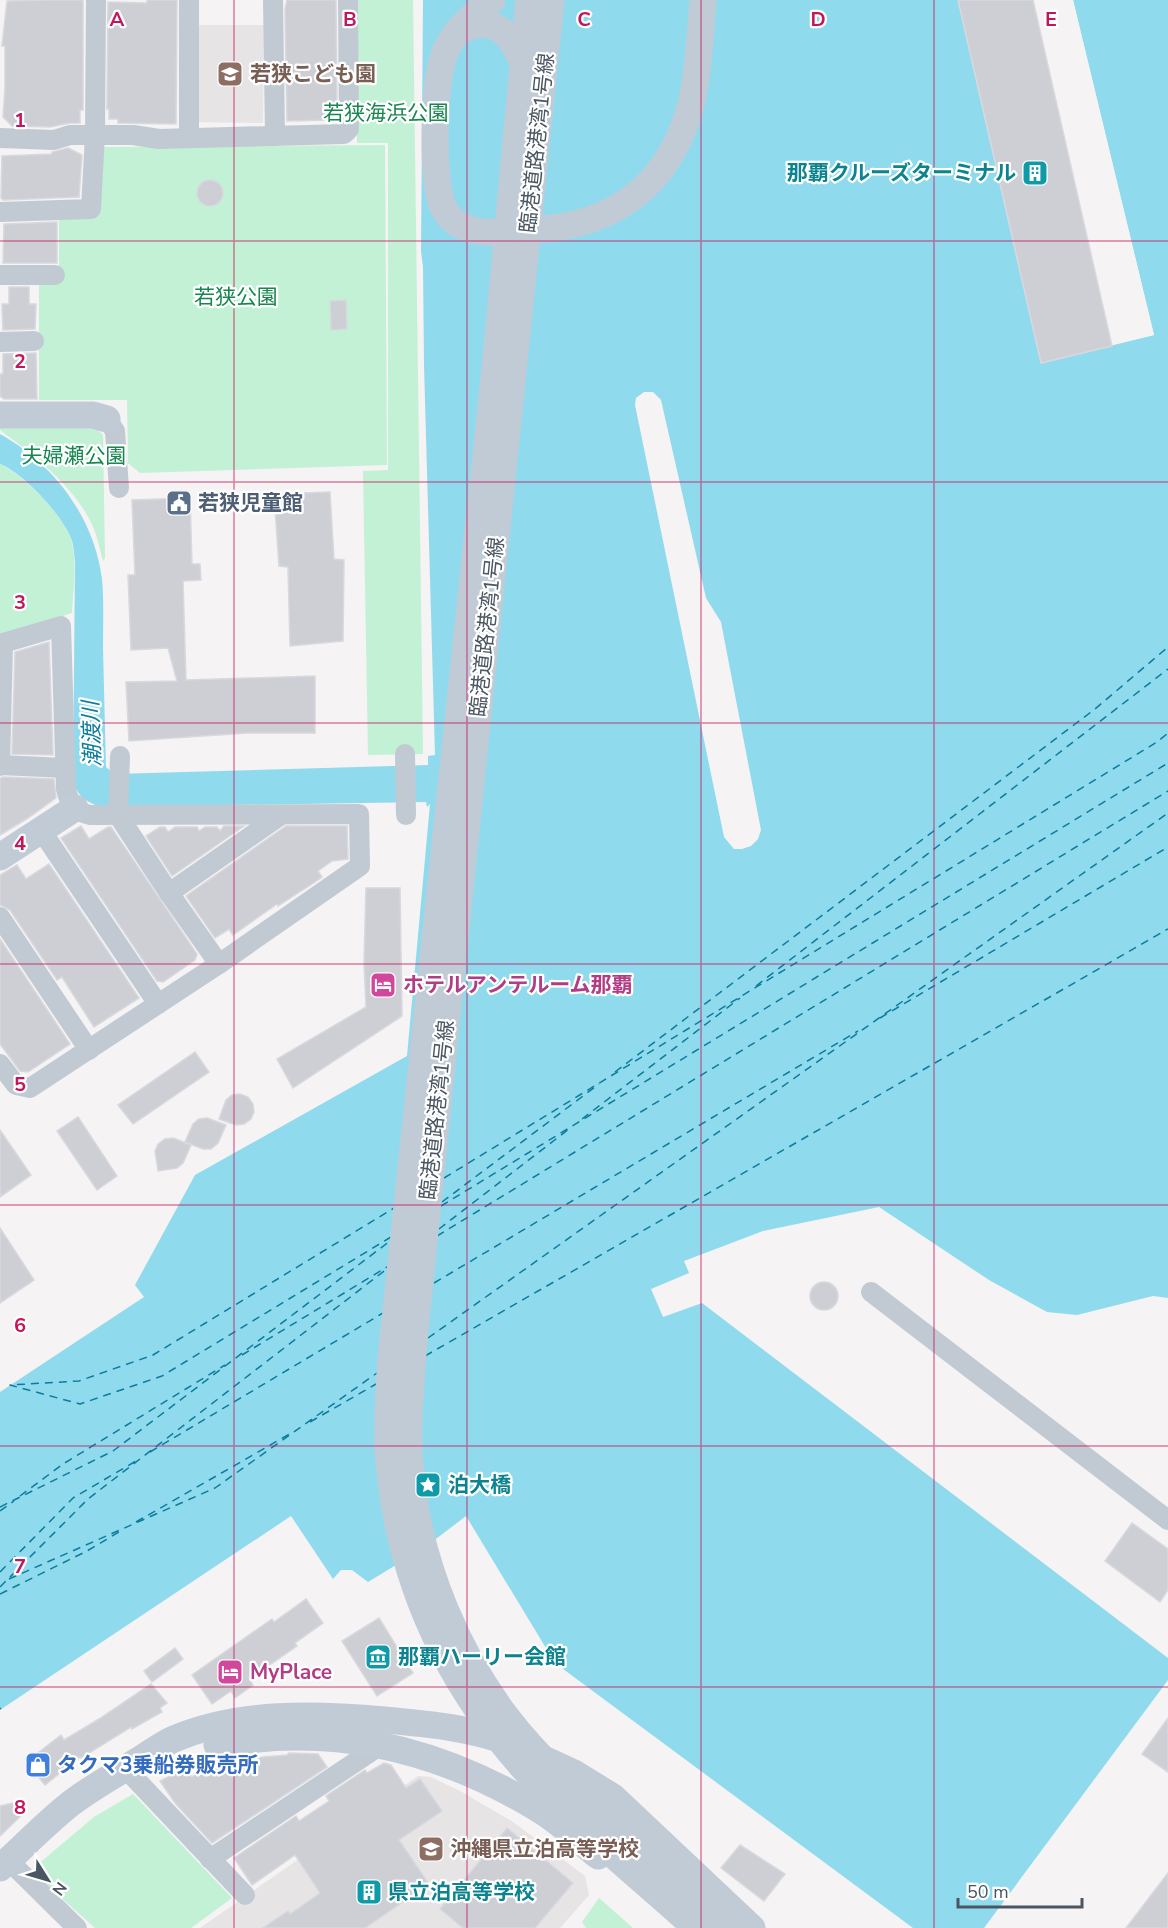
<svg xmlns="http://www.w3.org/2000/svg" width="1168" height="1928" font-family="'Nunito Sans','Noto Sans JP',sans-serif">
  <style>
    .education { fill: #e6e4e5 }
    .green { fill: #c3f1d5 }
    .water { fill: #90daee }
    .pier { fill: #f5f3f3 }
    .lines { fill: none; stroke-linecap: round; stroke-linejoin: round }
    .ferry { stroke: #0c7c9b; stroke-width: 1.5; stroke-dasharray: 8 6; stroke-linecap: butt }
    .building { fill: #cdcfd5; stroke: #d7d9de; stroke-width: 1.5 }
    .street { stroke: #c1cad2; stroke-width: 20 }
    .secondary { stroke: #c1cbd6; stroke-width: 27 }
    .secondary-bridge { stroke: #c1cbd6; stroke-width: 27 }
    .grid { fill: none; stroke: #c2185b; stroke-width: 1.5; stroke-opacity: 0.55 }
    .labels { text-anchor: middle; stroke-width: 4.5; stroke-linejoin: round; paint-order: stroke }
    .education-label { font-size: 21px; font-weight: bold; fill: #785e54; stroke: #fff; text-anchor: start }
    .park-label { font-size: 21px; fill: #17864f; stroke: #fff }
    .street-label { font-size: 21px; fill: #4a5661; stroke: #fff }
    .culture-label { font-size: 21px; font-weight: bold; fill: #0d838f; stroke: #fff; text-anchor: start }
    .service-label { font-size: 21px; font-weight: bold; fill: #4e5e75; stroke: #fff; text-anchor: start }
    .hotel-label { font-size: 21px; font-weight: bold; fill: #b23c85; stroke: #fff; text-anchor: start }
    .shop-label { font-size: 21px; font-weight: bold; fill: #366cbe; stroke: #fff; text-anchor: start }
    .water-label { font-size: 22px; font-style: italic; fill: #0c7c9b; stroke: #fff }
    .grid-label { font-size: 20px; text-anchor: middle; font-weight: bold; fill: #c2185b; stroke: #fff; stroke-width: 4.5; stroke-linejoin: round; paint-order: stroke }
  </style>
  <rect width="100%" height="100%" fill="#f5f3f3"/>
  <g class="education">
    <path d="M198,25H264L263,123L196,122Z"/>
    <path d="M418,1776L431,1777L462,1792L513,1822L585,1876L589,1895L560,1928H200Z"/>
  </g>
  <g class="green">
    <path d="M357,0H413L423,754L368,755L363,471L388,470V143H357Z"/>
    <path d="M385,145L387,465L140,473L128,463L127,400H39V280H59V214L98,212L104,147Z"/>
    <path d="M0,428H96L103,435L105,558L103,561C100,550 98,539 94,529C77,488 35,456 0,430Z"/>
    <path d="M0,464C22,474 67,518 72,542C77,565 73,590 72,613L0,636Z"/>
    <path d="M133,1794L232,1898L191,1928H95L35,1874L34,1870L36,1866L94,1817Z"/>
    <path d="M599,1898L633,1928H586L582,1922Z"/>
  </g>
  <path class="water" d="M423,0H958L1041,362L1154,335L1073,0H1168V1298L1153,1296L1077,1315L1047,1312L989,1280L879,1207L763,1231L684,1261L689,1273L651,1289L663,1317L702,1303L1168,1658V1680L984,1928H913L555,1663L466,1516L424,1548L368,1582L352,1570H341L333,1579L291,1516L0,1710V1392L144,1297L135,1285L195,1175L407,1056L430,804L427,807L426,802L102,807C87,803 79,797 73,783L75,562C74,554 74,545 71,538C62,515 23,473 0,464V434C54,464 94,517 102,579C104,601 103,625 103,648C104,688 105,728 106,767L114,774L428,765V756L435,755L424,365L423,267L421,251Z"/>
  <g class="pier">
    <path d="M958,0H961L1043,359L1151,333L1070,0H1073L1154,335L1041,363Z"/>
    <path d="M644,392H653L661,400L706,598L721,622L761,830L758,839L751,846L742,849H734L724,837L635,405L636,398Z"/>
  </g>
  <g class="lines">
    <g class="ferry">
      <path d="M756,986L1168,669"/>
      <path d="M880,1018L1168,847"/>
      <path d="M615,1072L1095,709L1168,647"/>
      <path d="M582,1119L740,998"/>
      <path d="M444,1178L1157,742L1168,733"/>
      <path d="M442,1202L599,1084"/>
      <path d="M441,1206L1168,763"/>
      <path d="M439,1229L569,1129"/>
      <path d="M437,1236L1168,791"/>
      <path d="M391,1237L162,1376L80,1404L10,1385L79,1381L153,1355L394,1208"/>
      <path d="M434,1283L858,1031"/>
      <path d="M428,1338L1168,813"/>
      <path d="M242,1355L387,1267"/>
      <path d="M425,1356L1168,929"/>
      <path d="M310,1422L376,1384"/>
      <path d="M150,1452L383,1313"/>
      <path d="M20,1496L63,1464L225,1365"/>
      <path d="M0,1507L113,1451L390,1241"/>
      <path d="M0,1511L14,1501"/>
      <path d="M136,1522L293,1432"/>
      <path d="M0,1572L73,1498L136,1461"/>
      <path d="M9,1579L215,1488L377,1373"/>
      <path d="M0,1587L88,1499L388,1268"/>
      <path d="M0,1594L87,1551L119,1532"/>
      <path d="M0,1708L1,1709"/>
    </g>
  </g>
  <g class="building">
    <path d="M45,0H83V110H80V123H70L50,127L12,126L3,117L5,88V46H2L7,1Z"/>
    <path d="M147,0H177L176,124L118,123V119H109V109H107L108,2L147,3Z"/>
    <path d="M287,0H336L337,118L334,120L287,121L285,9Z"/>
    <path d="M958,0H1033L1112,346L1041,363Z"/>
    <path d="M68,148L82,155L79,197L3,200L1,198L2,156L52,154V152Z"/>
    <circle cx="210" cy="193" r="13"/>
    <path d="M57,222V263H3L4,224Z"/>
    <path d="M9,287H29V304H36L35,329L3,330L2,304H9Z"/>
    <path d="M346,300L347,329L331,330L330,301Z"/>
    <path d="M36,353L37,399H4L0,396V374H3V354Z"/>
    <path d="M330,492L334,559L344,560L343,641L290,646L288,567L279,566L274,494Z"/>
    <path d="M190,498L192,564H200L201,580L183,581L186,680L315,676V733H248L129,741L126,682L177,681L168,648L131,650L128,575H135L132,500Z"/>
    <path d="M49,642L53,755L12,754L15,652Z"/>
    <path d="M3,777L54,779L56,798L28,818L0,835V778Z"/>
    <path d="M81,826L89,839L108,827H111L197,954L195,960L163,982L157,981L61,838Z"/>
    <path d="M224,826H244L172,876L146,836L160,827H165L168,832L175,827H197L199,831L205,827H217L220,831Z"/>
    <path d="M286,826H347L348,859L332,861L318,871L322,877L309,886L278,906L277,904L233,935L229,929L215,938L186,896Z"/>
    <path d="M49,864L139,998L94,1027L62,977L57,980L10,910L0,905V875L17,865L26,879Z"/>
    <path d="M366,888H400L402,1016L293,1088L277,1059L366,1007L364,963Z"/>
    <path d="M0,939L70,1044L28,1072L20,1071L0,1044Z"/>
    <path d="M195,1052L209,1072L133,1124L118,1105Z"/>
    <path d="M240,1094L248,1097L253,1104L254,1112L251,1119L244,1124L236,1125L219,1119L226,1100L232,1095Z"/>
    <path d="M78,1117L117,1176L97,1190L57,1131Z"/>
    <path d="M207,1118L226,1125L218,1143L211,1149H203L185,1142L193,1124L199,1119Z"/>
    <path d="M0,1130L31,1175L0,1197Z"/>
    <path d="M173,1138L191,1145L183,1163L177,1168L158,1171L155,1151L158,1144L165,1139Z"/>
    <path d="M0,1228L34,1280L0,1303Z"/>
    <circle cx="824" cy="1296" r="14"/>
    <path d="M1132,1523L1168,1549V1590L1160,1602L1105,1561Z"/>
    <path d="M306,1599L323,1623L295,1643L297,1646L249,1679L253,1685L235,1698L231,1691L212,1704L192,1675L272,1619L274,1622Z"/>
    <path d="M379,1618L413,1673L377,1696L342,1641Z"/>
    <path d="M175,1648L183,1659L152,1682L144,1671Z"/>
    <path d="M151,1684L167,1703L160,1708L162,1712L132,1729L131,1727L81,1758L80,1757L45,1785L26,1762L61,1735L64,1740L99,1719Z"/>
    <path d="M1168,1718V1772L1142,1754Z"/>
    <path d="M289,1753L318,1754L327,1767L212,1843L175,1803L160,1781L185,1769L192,1777L216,1761L287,1755Z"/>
    <path d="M384,1763L391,1765L406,1788L420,1779L442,1811L399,1840L429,1884L365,1928H263L288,1911L290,1914L320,1893L295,1855L252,1885L234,1858L296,1816L299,1821L329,1801L326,1796L365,1770L367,1773Z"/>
    <path d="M17,1802L25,1812L0,1836V1806Z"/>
    <path d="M507,1828L573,1883L535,1928H463L440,1909Z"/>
    <path d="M740,1845L785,1874L764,1901L721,1868Z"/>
    <path d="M1168,1873V1928H1126Z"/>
  </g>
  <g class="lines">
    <g class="street">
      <path d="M189,0V138"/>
      <path d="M273,0L275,136"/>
      <path d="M0,138L54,140L70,135H133L159,139L344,134L349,129L348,0"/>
      <path d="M0,212L91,209L95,135L96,0"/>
      <path d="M0,275H55"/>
      <path d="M0,342L34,341"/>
      <path d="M107,419L115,431L119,488"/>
      <path d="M0,644L61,626L66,789C69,803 75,812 90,815L359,814L360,866L219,964L30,1088L16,1085L0,1064"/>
      <path d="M405,754L406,815"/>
      <path d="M120,756L118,815L169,893L219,964"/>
      <path d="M0,765L65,768"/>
      <path d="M0,766L3,643"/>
      <path d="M41,830L158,1004"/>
      <path d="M169,893L281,815"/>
      <path d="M0,917L89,1050"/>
      <path d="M871,1292L1168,1520"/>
      <path d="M125,1768L245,1895"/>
      <path d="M210,1859L381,1745"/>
      <path d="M8,1860L77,1928"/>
    </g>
    <g class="secondary">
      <path d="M492,0C474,14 455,29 446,50C433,78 431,178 443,207C445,211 450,218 454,221C475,238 508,231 533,230C615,226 670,184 691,104C699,71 700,34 703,0"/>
      <path d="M456,33C492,13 508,29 523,63"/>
      <path d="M0,415H93L107,419"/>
      <path d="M0,857L75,808"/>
      <path d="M217,1745C333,1722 440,1749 540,1810C561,1823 580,1841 598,1856"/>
      <path d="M548,1761L574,1773L613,1797L752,1928"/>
      <path d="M0,1868C23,1847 45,1824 70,1804C92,1787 116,1774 139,1760C151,1753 162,1744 174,1739C239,1711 316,1714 385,1720C428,1724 473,1728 513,1744"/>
    </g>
    <g class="secondary-bridge">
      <path d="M529,0L496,359L391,1358C389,1388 387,1418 388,1448C396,1580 450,1693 542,1788C590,1837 645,1882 696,1928"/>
      <path d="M551,0L415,1329C411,1381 405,1434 412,1487C423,1570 457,1652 508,1719C542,1763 585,1800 626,1837C660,1867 694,1898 727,1928"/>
    </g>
  </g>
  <path class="grid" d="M234,0V1928M467,0V1928M701,0V1928M934,0V1928M0,241H1168M0,482H1168M0,723H1168M0,964H1168M0,1205H1168M0,1446H1168M0,1687H1168"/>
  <defs>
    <g id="school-square" transform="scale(1.35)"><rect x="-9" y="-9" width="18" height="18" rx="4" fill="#8d6e63" stroke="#fff"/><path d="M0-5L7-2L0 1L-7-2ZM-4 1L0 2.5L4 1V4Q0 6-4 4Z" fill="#fff"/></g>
    <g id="building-square" transform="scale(1.35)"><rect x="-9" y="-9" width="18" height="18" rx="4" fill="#0f9aa8" stroke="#fff"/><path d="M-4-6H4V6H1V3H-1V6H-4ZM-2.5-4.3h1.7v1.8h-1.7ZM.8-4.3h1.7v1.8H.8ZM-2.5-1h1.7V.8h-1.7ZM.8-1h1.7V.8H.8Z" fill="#fff"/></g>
    <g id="civic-square" transform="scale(1.35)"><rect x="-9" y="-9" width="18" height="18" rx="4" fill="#5c6f8a" stroke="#fff"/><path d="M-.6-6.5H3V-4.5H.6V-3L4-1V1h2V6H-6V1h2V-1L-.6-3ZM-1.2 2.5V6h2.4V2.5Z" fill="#fff"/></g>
    <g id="hotel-square" transform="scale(1.35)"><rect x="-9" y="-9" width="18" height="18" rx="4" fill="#d1479c" stroke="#fff"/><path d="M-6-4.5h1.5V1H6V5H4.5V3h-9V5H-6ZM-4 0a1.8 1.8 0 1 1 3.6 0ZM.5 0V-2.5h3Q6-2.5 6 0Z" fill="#fff"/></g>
    <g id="sight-square" transform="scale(1.35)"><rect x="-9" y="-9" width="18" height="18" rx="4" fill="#0f9aa8" stroke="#fff"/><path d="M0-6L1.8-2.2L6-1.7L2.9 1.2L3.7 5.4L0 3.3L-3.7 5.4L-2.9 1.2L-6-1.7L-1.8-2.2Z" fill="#fff"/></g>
    <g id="museum-square" transform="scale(1.35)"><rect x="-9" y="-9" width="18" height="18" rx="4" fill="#0f9aa8" stroke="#fff"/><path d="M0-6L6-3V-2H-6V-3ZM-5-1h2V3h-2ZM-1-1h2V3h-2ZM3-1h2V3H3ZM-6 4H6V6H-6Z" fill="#fff"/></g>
    <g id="shop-square" transform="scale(1.35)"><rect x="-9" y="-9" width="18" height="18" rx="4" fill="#3f7fe0" stroke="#fff"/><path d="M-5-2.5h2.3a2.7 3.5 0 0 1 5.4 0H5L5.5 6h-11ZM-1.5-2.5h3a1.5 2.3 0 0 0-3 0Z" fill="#fff"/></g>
  </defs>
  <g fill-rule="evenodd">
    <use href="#school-square" x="230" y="74"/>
    <use href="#building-square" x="1035" y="173"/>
    <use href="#civic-square" x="179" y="503"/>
    <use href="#hotel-square" x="383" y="985"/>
    <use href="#sight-square" x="428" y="1485"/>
    <use href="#museum-square" x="378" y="1657"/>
    <use href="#hotel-square" x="230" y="1672"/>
    <use href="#shop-square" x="38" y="1765"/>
    <use href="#school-square" x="431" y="1849"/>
    <use href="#building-square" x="369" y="1892"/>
  </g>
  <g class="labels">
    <g class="education-label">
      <text x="250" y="81">若狭こども園</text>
      <text x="450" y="1856">沖縄県立泊高等学校</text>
    </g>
    <g class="park-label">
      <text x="386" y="120">若狭海浜公園</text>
      <text x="236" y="304">若狭公園</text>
      <text x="74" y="463">夫婦瀬公園</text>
    </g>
    <g class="street-label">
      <text transform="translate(537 143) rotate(-84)" y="7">臨港道路港湾1号線</text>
      <text transform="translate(487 627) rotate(-84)" y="7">臨港道路港湾1号線</text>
      <text transform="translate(437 1110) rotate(-84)" y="7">臨港道路港湾1号線</text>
    </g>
    <g class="culture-label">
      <text x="1016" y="180" text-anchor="end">那覇クルーズターミナル</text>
      <text x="448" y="1492">泊大橋</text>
      <text x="398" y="1664">那覇ハーリー会館</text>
      <text x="388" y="1899">県立泊高等学校</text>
    </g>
    <g class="service-label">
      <text x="198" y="510">若狭児童館</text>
    </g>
    <g class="hotel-label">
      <text x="403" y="992">ホテルアンテルーム那覇</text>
      <text x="250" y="1679">MyPlace</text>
    </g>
    <g class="shop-label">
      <text x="57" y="1772">タクマ3乗船券販売所</text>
    </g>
    <g class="water-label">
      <text transform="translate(91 734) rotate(-92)" y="8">潮渡川</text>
    </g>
  </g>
  <g class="grid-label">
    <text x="117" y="26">A</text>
    <text x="350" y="26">B</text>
    <text x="584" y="26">C</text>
    <text x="818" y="26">D</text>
    <text x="1051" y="26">E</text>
    <text x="20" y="127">1</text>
    <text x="20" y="368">2</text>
    <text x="20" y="609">3</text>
    <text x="20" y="850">4</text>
    <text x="20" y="1091">5</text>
    <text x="20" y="1332">6</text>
    <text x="20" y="1573">7</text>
    <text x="20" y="1814">8</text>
  </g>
  <g transform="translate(48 1880) rotate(127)" stroke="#ffffff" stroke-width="4.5" paint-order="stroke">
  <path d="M0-4.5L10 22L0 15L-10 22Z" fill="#4a5661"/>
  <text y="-9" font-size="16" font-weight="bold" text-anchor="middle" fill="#4a5661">N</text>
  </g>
  <path d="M958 1898v9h124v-9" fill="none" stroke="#4a5661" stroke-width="3"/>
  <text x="967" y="1898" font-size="18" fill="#4a5661" stroke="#ffffff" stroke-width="4.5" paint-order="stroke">50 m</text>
</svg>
